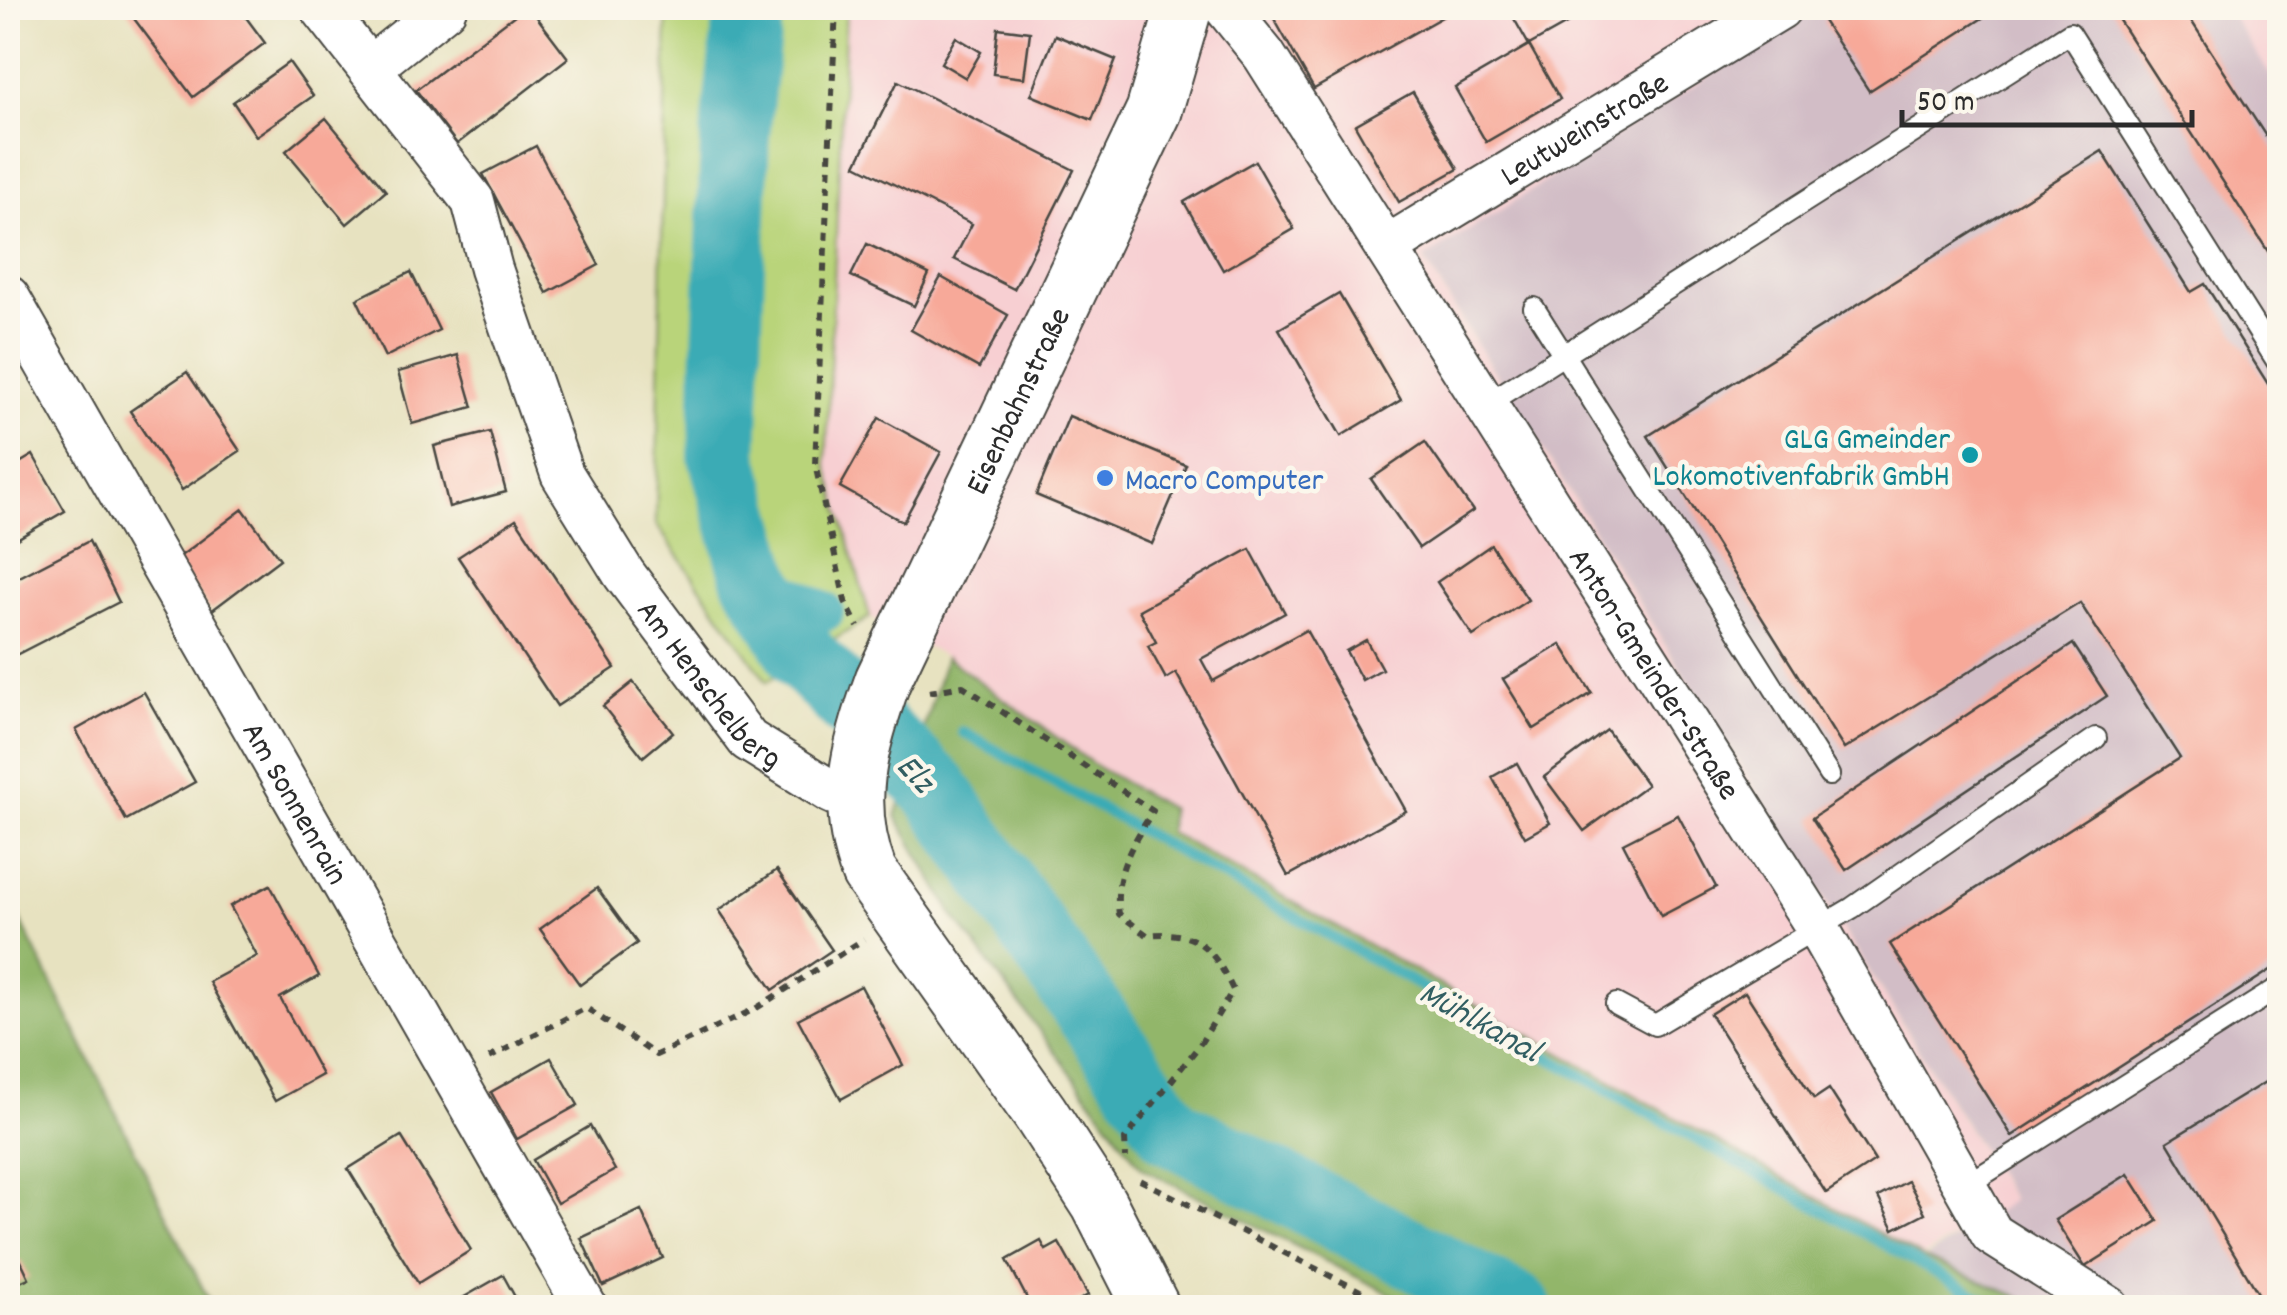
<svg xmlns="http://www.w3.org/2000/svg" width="2287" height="1315" font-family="Dekko,sans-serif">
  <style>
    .built { fill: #f7cfd2 }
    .industrial { fill: #d2bdc6 }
    .green { fill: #b9d47a; stroke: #728052; stroke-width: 2.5 }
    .forest { fill: #92b66a; stroke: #5e704a; stroke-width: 2.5 }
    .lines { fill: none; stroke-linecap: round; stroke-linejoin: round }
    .stream { stroke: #3aabb5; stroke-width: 11 }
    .canal { stroke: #3aabb5; stroke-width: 40 }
    .river { stroke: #3aabb5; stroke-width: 70 }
    .building { fill: #f7a999 }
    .service-casing { stroke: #474641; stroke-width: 24 }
    .minor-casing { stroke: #474641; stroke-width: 46 }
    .secondary-casing { stroke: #474641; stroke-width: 59 }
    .path { stroke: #474641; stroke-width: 6; stroke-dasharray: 8 8; stroke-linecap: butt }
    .service { stroke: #fff; stroke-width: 20 }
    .minor { stroke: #fff; stroke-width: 42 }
    .secondary { stroke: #fff; stroke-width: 55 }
    .culture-dot { fill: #0f9aa8; stroke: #fbf7ec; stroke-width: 4 }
    .shop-dot { fill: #3f7fe0; stroke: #fbf7ec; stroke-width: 4 }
    .labels { text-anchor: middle; stroke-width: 9; stroke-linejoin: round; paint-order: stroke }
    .street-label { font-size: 32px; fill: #2b2b2b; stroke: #fbf7ec }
    .culture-label { font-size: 32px; fill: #0d838f; stroke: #fbf7ec; text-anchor: end }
    .shop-label { font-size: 32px; fill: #366cbe; stroke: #fbf7ec; text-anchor: start }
    .water-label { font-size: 35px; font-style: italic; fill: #315e62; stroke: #fbf7ec }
  </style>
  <rect width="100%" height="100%" fill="#fbf7ec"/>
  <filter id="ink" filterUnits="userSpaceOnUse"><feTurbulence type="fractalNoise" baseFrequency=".01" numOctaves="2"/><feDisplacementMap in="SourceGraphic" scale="20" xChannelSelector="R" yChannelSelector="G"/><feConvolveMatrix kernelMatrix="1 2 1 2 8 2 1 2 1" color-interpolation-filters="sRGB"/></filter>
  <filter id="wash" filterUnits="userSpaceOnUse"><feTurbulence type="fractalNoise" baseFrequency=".0048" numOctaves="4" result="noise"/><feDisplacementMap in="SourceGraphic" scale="40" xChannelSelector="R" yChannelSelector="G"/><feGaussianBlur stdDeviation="2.25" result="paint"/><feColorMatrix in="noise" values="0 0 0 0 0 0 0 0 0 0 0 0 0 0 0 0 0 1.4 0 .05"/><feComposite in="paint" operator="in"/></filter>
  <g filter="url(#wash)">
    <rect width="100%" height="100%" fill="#e7e2c0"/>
    <g class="built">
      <path d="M846,8H1816L1424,260L2013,1201L1922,1257L1169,832L1170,809L1096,766L946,657L870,617L826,463Z"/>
      <path d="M2226,8H2279V89Z"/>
    </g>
    <path class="industrial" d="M1816,8H2226L2280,89L2279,1307H2043L1925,1258L2013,1200L1424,259Z"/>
    <path class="green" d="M667,8H846L826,463L870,617L767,682L656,524Z"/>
    <g class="forest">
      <path d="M946,657L1096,766L1170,809L1169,832L1922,1257L2043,1307H1416L1142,1168L953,915L896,816Z"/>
      <path d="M8,895L212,1307H8Z"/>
    </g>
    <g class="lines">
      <path class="stream" d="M963,732L1999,1308"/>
      <path class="canal" d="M756,577L824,612"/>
      <path class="river" d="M749,8L735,136L723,456L756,577L804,658L935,789L1171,1130L1517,1308"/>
    </g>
    <g id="blocks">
      <g class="building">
        <path d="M126,8H239L265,43L193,97Z"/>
        <path d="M524,8H530L568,58L457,144L416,90Z"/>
        <path d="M1268,8H1458L1314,89Z"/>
        <path d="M1508,8H1562L1570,22L1529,45Z"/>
        <path d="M1844,8H1998L1869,91L1823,21Z"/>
        <path d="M2111,8H2183L2280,158V270Z"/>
        <path d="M998,28L1030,32L1024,78L993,74Z"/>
        <path d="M1055,35L1116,60L1092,120L1031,95Z"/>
        <path d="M956,37L981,52L966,78L941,63Z"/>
        <path d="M1529,45L1560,99L1486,142L1455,88Z"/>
        <path d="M289,62L313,96L256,136L233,102Z"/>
        <path d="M898,81L1074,170L1014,289L954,259L972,224L856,165Z"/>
        <path d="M1413,92L1458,169L1399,202L1355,125Z"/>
        <path d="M326,118L386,191L347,224L286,151Z"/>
        <path d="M536,146L599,265L547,293L483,174Z"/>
        <path d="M2102,151L2191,292L2205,284L2280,403V964L2012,1136L1890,944L2180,758L2080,603L1844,749L1648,436Z"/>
        <path d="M1255,161L1294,229L1223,270L1184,202Z"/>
        <path d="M867,244L929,274L914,306L851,276Z"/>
        <path d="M411,272L439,330L385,357L357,299Z"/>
        <path d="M941,277L1008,315L979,368L911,330Z"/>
        <path d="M1339,294L1401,400L1341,436L1279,329Z"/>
        <path d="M458,355L473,407L412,424L398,372Z"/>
        <path d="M187,372L240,451L182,490L130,411Z"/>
        <path d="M1069,416L1186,465L1152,544L1036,495Z"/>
        <path d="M879,418L941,452L903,522L840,487Z"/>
        <path d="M490,432L506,492L449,507L434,446Z"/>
        <path d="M1425,442L1473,511L1419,548L1371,479Z"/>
        <path d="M33,455L65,511L8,544V470Z"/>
        <path d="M243,509L280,559L211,611L174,561Z"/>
        <path d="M516,519L615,668L557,706L458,557Z"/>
        <path d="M89,541L119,602L8,659V583Z"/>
        <path d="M1491,545L1528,600L1473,636L1437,582Z"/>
        <path d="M1250,549L1285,613L1201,659L1213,681L1306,630L1406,811L1288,876L1176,673L1166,679L1148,646L1156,642L1139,610Z"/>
        <path d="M1366,640L1382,669L1362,680L1346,651Z"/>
        <path d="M1561,644L1592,693L1534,729L1503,679Z"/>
        <path d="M2073,644L2107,696L1846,870L1812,818Z"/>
        <path d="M633,682L673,732L643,757L603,706Z"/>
        <path d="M144,692L195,782L126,820L76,730Z"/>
        <path d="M1607,730L1647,785L1584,831L1544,777Z"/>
        <path d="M1517,763L1550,823L1525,837L1492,777Z"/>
        <path d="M1678,815L1716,887L1661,916L1623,843Z"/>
        <path d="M777,870L832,950L773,990L719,910Z"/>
        <path d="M270,885L319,976L280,998L322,1075L275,1101L209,982L257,956L230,906Z"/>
        <path d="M597,888L637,943L580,985L540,929Z"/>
        <path d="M861,986L903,1065L841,1099L798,1019Z"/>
        <path d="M1745,992L1814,1099L1829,1089L1875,1161L1826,1193L1710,1014Z"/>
        <path d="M551,1058L578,1105L517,1139L491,1092Z"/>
        <path d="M2280,1073V1308H2267L2167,1142Z"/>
        <path d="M590,1126L615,1170L557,1203L533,1160Z"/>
        <path d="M401,1136L471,1250L418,1283L348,1169Z"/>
        <path d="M2128,1174L2158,1221L2085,1267L2055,1220Z"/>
        <path d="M1908,1181L1925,1213L1894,1229L1878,1197Z"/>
        <path d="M641,1210L663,1258L603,1286L581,1238Z"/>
        <path d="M1041,1241L1046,1250L1059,1243L1088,1295L1065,1308H1032L1007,1260Z"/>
        <path d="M21,1261L29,1278L9,1287L8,1268Z"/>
        <path d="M503,1275L521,1308H445Z"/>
      </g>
    </g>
  </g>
  <g filter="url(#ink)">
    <use href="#blocks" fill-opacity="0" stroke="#474641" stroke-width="2.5"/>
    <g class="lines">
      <g class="service-casing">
        <g id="service">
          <path d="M1534,308L1829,775"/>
          <path d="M1488,403L2070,33L2280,366"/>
          <path d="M1616,1004L1655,1025L1852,908L2096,738"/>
          <path d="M1965,1186L2280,987"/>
        </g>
      </g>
      <g class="minor-casing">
        <g id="minor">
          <path id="s1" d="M322,8L473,201L491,269L562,474L624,574L748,740L833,793L853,794"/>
          <path id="s2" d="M1226,8L1264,55L1817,927L1992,1234L2109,1308"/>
          <path d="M371,67L445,8"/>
          <path id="s3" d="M1387,247L1780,8"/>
          <path id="s4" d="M8,297L586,1308"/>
        </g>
      </g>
      <g class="secondary-casing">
        <g id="secondary">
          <path id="s5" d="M1152,1308L1099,1204L1040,1113L869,872C843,804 859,746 883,680L1154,111L1184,8"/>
        </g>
      </g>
      <g class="path">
        <path d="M836,8L815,464L845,601L858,627"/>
        <path d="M929,692L963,686L1153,811C1132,844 1113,875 1119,914L1147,935C1197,929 1213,948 1233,990L1199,1046L1125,1139L1126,1158"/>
        <path d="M489,1058L586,1008L656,1055L755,1009L864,939"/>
        <path d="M1140,1180L1394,1308"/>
      </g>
      <use href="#service" class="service"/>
      <use href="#minor" class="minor"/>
      <use href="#secondary" class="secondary"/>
    </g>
  </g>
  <circle class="culture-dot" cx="1970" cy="455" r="10"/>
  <circle class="shop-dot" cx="1105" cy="478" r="10"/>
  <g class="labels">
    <g class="street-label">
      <text dy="11" stroke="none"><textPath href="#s3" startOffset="230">Leutweinstraße</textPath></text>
      <text dy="11" stroke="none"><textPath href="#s5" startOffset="1028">Eisenbahnstraße</textPath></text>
      <text dy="11" stroke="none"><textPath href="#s2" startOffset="792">Anton-Gmeinder-Straße</textPath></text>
      <text dy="11" stroke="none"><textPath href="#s1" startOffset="790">Am Henschelberg</textPath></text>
      <text dy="11" stroke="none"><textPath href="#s4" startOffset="582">Am Sonnenrain</textPath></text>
    </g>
    <g class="culture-label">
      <text x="1950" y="448">GLG Gmeinder<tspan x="1950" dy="37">Lokomotivenfabrik GmbH</tspan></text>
    </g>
    <g class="shop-label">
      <text x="1125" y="489">Macro Computer</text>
    </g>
    <g class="water-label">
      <text transform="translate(917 772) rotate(47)" y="12">Elz</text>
      <text transform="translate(1481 1020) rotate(29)" y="12">Mühlkanal</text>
    </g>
  </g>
  <rect width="2287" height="1315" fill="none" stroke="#fbf7ec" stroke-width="40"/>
  <path d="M1902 110v15h290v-15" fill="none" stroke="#2b2b2b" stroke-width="5"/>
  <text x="1917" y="110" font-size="30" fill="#2b2b2b" stroke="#fbf7ec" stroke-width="8" paint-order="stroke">50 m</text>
</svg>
